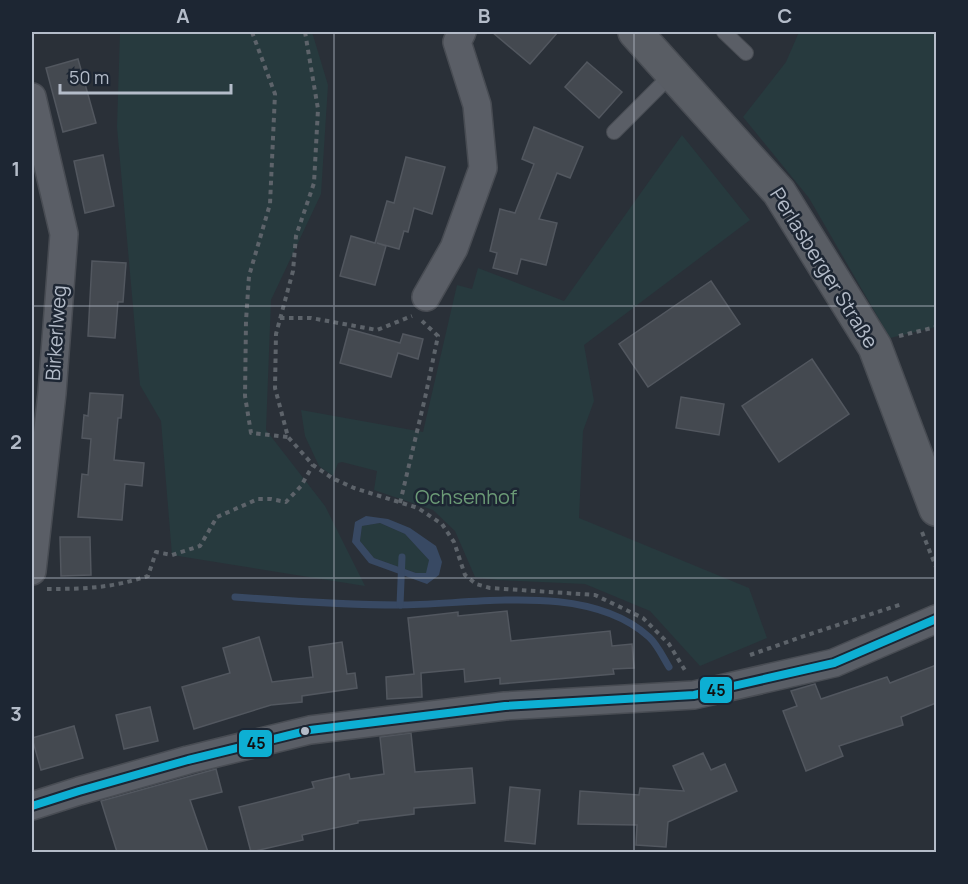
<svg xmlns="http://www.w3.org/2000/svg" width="968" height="884" font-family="Manrope,sans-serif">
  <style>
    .green { fill: #273a3e }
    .water { fill: #384963; fill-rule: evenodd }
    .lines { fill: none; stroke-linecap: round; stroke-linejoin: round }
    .stream { stroke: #384963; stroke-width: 7 }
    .building { fill: #444950; stroke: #52575f; stroke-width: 1.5 }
    .lane-casing { stroke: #484c53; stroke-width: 16 }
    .street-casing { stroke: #484c53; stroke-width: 30 }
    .secondary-casing { stroke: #484c53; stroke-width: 36 }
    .path { stroke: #5d636a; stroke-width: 4; stroke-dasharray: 4.5 4.5; stroke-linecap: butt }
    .lane { stroke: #5a5e66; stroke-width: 14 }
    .street { stroke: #5a5e66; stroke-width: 27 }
    .secondary { stroke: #595d64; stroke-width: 33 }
    .bus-1-casing { stroke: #1d2633; stroke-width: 12 }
    .bus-1 { stroke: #0dafd3; stroke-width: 8 }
    .grid { fill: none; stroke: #b4bcc9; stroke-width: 1.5; stroke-opacity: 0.55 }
    .bus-dot { fill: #b4bcc9; stroke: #1d2633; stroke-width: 2 }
    .labels { text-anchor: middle; stroke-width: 5; stroke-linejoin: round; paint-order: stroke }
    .street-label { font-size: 20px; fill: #b4bcc9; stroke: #1d2633 }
    .park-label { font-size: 20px; fill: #6b9a76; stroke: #1d2633 }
    .line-badge { stroke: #1d2633; stroke-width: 2 }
    .pale-badge-label { font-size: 16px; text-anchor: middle; font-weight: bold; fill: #111 }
    .neatline { fill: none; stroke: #b4bcc9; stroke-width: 2 }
    .grid-label { font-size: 20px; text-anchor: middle; font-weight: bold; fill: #b4bcc9 }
  </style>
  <rect width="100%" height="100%" fill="#2a3038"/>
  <g class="green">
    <path d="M120,32H312L328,85L321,194L271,300L266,430L325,506L365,586L172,555L161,421L140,385L117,127Z"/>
    <path d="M799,32H936V327L890,338L809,198L743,117L786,62Z"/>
    <path d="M682,135L750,220L584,345L594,401L583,431L579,518L749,588L767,638L700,666L650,611L585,584L497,580L475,577L455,531L433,510L374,490L377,471L342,462L338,463L333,476L319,466L305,436L301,410L423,432L457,285L472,289L478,268L564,301Z"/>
    <path d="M380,523L405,534L429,560L427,573H416L374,558L360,541L362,526Z"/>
  </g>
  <path class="water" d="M366,516L388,519L410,528L436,546L442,562L439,575L427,584L369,563L352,542L355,522ZM380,523L405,534L429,560L426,573H416L374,558L360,541L362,526Z"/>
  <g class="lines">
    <g class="stream">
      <path d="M235,597C289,601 343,605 398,605C474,605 587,581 649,637C657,644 663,657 669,667"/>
      <path d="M400,605L402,557"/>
    </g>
  </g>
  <g class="building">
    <path d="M492,32H558L530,64Z"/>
    <path d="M78,59L96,123L63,132L46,68Z"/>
    <path d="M587,62L622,92L599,118L565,87Z"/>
    <path d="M534,127L583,147L570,178L557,173L539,219L557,223L546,265L521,259L517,274L493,268L497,253L490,251L500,209L515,213L534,164L522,159Z"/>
    <path d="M103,155L114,206L85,213L74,161Z"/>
    <path d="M406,157L445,167L432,214L414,208L408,232L404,231L399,249L377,243L386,246L375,285L340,276L351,236L375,243L387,201L394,203Z"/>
    <path d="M92,261L126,263L123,302H118L115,338L88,336Z"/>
    <path d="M711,281L740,324L648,387L619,344Z"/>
    <path d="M349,329L400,343L403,334L423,339L418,359L398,353L391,377L340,363Z"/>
    <path d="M812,359L849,414L779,462L742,406Z"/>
    <path d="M90,393L123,395L121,418H118L114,460L144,463L142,486L125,484L122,520L78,517L82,474L88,475L91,439L82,438L84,415L88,416Z"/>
    <path d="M681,397L724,404L719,435L676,428Z"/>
    <path d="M60,537H90L91,575L61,576Z"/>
    <path d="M507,611L511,641L610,631L612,646L632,644L634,668L613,669L614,674L500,684V678L465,682L464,669L421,673L422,697L387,699L386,677L414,674L408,618L458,612V616Z"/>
    <path d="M259,637L272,682L313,677L309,647L342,642L347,674L355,673L357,688L302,696V702L271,705L194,729L182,687L230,673L223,648Z"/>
    <path d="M936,665V703L901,717L903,725L839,746L843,756L806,771L783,711L797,706L791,691L815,684L821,699L887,677L890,683Z"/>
    <path d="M150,707L158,741L124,749L116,715Z"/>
    <path d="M74,726L83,758L41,770L32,738Z"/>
    <path d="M411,733L415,772L472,768L475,803L414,808V814L358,821V823L302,835L303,840L251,852L239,807L314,788L312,782L349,774L350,779L384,774L380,737Z"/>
    <path d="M703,753L711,770L725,764L737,791L668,822L666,847L636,845L637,825L578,824L580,791L639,795L640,788L684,791L673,766Z"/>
    <path d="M216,769L222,792L190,800L208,852H117L101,801Z"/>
    <path d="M510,787L540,790L535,844L505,841Z"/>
  </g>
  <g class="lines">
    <g class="lane-casing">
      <g id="lane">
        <path d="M724,32L746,53"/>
        <path d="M614,132L672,74"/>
      </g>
    </g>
    <g class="street-casing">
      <g id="street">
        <path d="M32,97L64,234L52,393L32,571"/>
        <path d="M426,297L454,248L483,168L477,105L457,42L462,32"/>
        <path d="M32,806L79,791L188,760L310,730L505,706L694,695L834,663L936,619"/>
      </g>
    </g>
    <g class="secondary-casing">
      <path id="secondary" d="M635,32L779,192L875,347L936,509"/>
    </g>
    <g class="path">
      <path d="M252,32L275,94L270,204L249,276L246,321L245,396L251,433L288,437"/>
      <path d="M305,32L318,109L314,183L296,236L293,271L276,334L275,388L288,437L313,465L332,478L354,488L418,508L442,524L454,542L465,575L476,584L490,588L595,595L643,618L669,644L686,672"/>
      <path d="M280,318H311L377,330L412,316"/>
      <path d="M899,336L936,327"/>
      <path d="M400,503L425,398L438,336L422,321"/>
      <path d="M922,532L936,567"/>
      <path d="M47,589C85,589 111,588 148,576L156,552L172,555L200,546L217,517L258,499H271L286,502L301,486L313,465"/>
      <path d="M750,655L801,637L902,604"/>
    </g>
    <use href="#lane" class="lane"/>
    <use href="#street" class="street"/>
    <use href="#secondary" class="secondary"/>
    <g class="bus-1-casing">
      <path id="bus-1" d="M32,806L79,791L188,760L310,730L505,706L694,695L834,663L936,619"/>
    </g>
    <use href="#bus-1" class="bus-1"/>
  </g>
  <path class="grid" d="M334,32V852M634,32V852M32,306H936M32,578H936"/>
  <circle class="bus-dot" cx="305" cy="731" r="5"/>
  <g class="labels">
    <g class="street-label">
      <text transform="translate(824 268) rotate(58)" y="7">Perlasberger Straße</text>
      <text transform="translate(56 333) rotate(-86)" y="7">Birkerlweg</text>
    </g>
    <g class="park-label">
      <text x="466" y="504">Ochsenhof</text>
    </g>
  </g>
  <g class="line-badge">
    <rect x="699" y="676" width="34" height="28" rx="6" fill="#0dafd3"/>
    <rect x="238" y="729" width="35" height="29" rx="6" fill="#0dafd3"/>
  </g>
  <g class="pale-badge-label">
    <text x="716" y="696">45</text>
    <text x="256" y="749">45</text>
  </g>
  <rect width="968" height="884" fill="none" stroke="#1d2633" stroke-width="66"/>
  <path d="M60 84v9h171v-9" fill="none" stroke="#b4bcc9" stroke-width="3"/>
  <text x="69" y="84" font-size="18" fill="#b4bcc9" stroke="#1d2633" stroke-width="4.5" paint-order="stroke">50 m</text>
  <rect x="33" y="33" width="902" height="818" class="neatline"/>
  <g class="grid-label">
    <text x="183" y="23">A</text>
    <text x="484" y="23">B</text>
    <text x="785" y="23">C</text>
    <text x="16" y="176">1</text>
    <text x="16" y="449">2</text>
    <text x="16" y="721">3</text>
  </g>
</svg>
